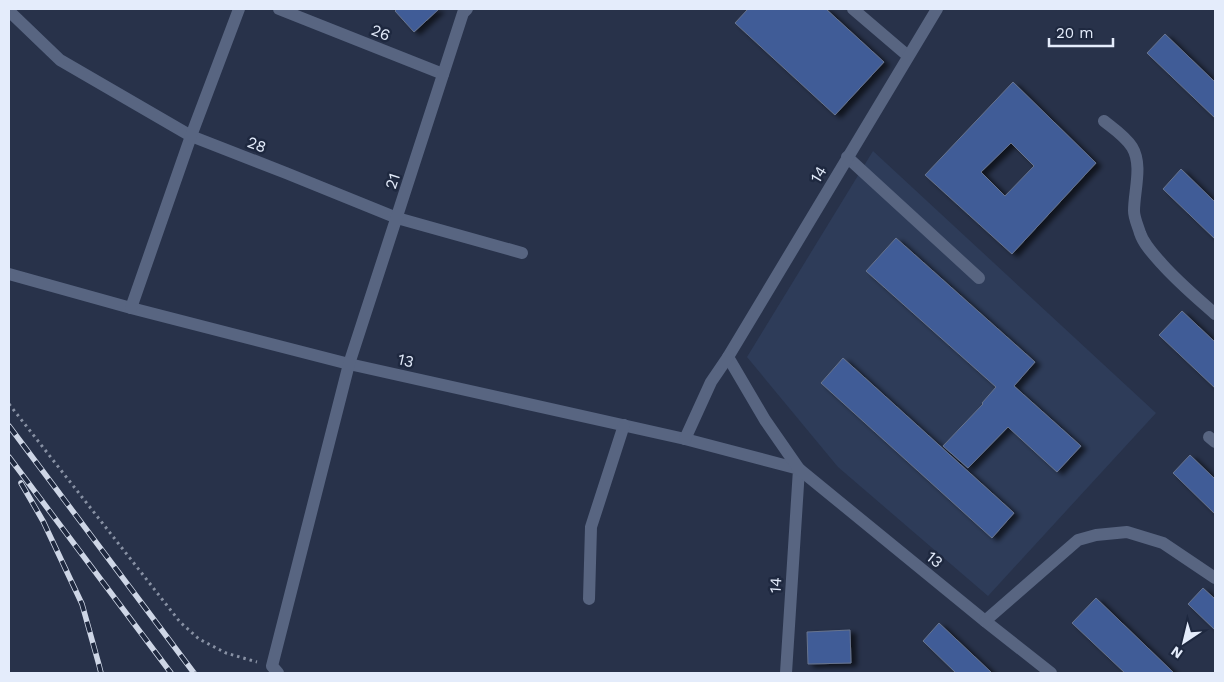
<svg xmlns="http://www.w3.org/2000/svg" width="1224" height="682" font-family="'Work Sans',sans-serif">
  <style>
    .built { fill: #2e3c59 }
    .building { fill: #405b97; stroke: #67748e; fill-rule: evenodd; filter: url(#shadow) }
    .lines { fill: none; stroke-linecap: round; stroke-linejoin: round }
    .path { stroke: #8891a4; stroke-width: 3; stroke-dasharray: 2.5 4; stroke-linecap: butt }
    .minor { stroke: #586581; stroke-width: 12 }
    .rail-casing { stroke: #ced6e6; stroke-width: 5.5 }
    .rail { stroke: #1e283f; stroke-width: 4; stroke-dasharray: 11; stroke-linecap: butt }
    .labels { text-anchor: middle; stroke-width: 5; stroke-linejoin: round; paint-order: stroke }
    .street-label { font-size: 16px; fill: #e4ecfb; stroke: #1e283f }
  </style>
  <defs>
    <filter id="shadow"><feDropShadow dx="5.5" dy="3" stdDeviation="2.5" flood-color="#0009"/></filter>
  </defs>
  <rect width="100%" height="100%" fill="#28324a"/>
  <path class="built" d="M873,151L1156,413L988,596L838,467L747,357Z"/>
  <g class="building">
    <path d="M397,9H439L414,32L395,11Z"/>
    <path d="M748,9H826L884,62L835,115L735,23Z"/>
    <path d="M1165,34L1215,82V118L1147,53Z"/>
    <path d="M1013,82L1096,163L1012,254L925,175ZM1011,143L1034,166L1005,196L981,172Z"/>
    <path d="M1181,169L1215,202V239L1163,189Z"/>
    <path d="M896,238L1035,362L1014,386L1081,446L1057,472L1008,427L968,468L943,446L983,404L982,403L996,387L866,271Z"/>
    <path d="M1182,311L1215,342V388L1159,335Z"/>
    <path d="M843,358L1014,513L992,538L821,383Z"/>
    <path d="M1190,455L1215,479V514L1173,473Z"/>
    <path d="M1203,588L1215,599V630L1188,604Z"/>
    <path d="M1096,598L1174,673H1125L1072,623Z"/>
    <path d="M939,623L992,673H956L923,641Z"/>
    <path d="M850,630L851,663L808,664L807,632Z"/>
  </g>
  <g class="lines">
    <path class="path" d="M9,404L180,622L199,639L226,653L257,662"/>
    <g class="minor">
      <path d="M279,9L443,74"/>
      <path d="M853,9L908,56"/>
      <path d="M9,11L60,60L191,136L286,173L397,218L522,253"/>
      <path d="M1104,121C1114,129 1125,136 1132,147C1143,165 1134,191 1134,211C1134,218 1138,226 1140,233C1144,245 1154,255 1162,264C1178,282 1197,298 1215,314"/>
      <path d="M847,157L979,278"/>
      <path d="M9,274L131,308L349,364L685,439L799,469L786,673"/>
      <path d="M131,308L191,136L239,9"/>
      <path d="M728,357L765,420L799,469L985,621L1051,673"/>
      <path d="M1209,437L1215,442"/>
      <path d="M685,439L711,382L728,357L937,9"/>
      <path d="M589,599L591,527L624,425"/>
      <path d="M985,621L1078,540L1096,535L1127,532L1163,543L1215,578"/>
      <path d="M278,673L272,666L349,364L463,13L467,9"/>
    </g>
    <g class="rail-casing">
      <g id="rail">
        <path d="M9,426L194,673"/>
        <path d="M9,457L171,673"/>
        <path d="M21,483L43,521L82,604L99,665L101,673"/>
      </g>
    </g>
    <use href="#rail" class="rail"/>
  </g>
  <g class="labels">
    <g class="street-label">
      <text transform="translate(381 32) rotate(22)" y="6">26</text>
      <text transform="translate(257 144) rotate(21)" y="6">28</text>
      <text transform="translate(818 174) rotate(-59)" y="6">14</text>
      <text transform="translate(392 181) rotate(-72)" y="6">21</text>
      <text transform="translate(406 360) rotate(13)" y="6">13</text>
      <text transform="translate(935 559) rotate(39)" y="6">13</text>
      <text transform="translate(775 585) rotate(-86)" y="6">14</text>
    </g>
  </g>
  <rect width="1224" height="682" fill="none" stroke="#e4ecfb" stroke-width="20"/>
  <g transform="translate(1184 642) rotate(215)" stroke="#1e283f" stroke-width="4" paint-order="stroke">
  <path d="M0-4L9 19L0 12L-9 19Z" fill="#e4ecfb"/>
  <text y="-8" font-size="14" font-weight="bold" text-anchor="middle" fill="#e4ecfb">N</text>
  </g>
  <path d="M1049 38v8h64v-8" fill="none" stroke="#e4ecfb" stroke-width="2.5"/>
  <text x="1056" y="38" font-size="15" fill="#e4ecfb" stroke="#1e283f" stroke-width="4" paint-order="stroke">20 m</text>
</svg>
